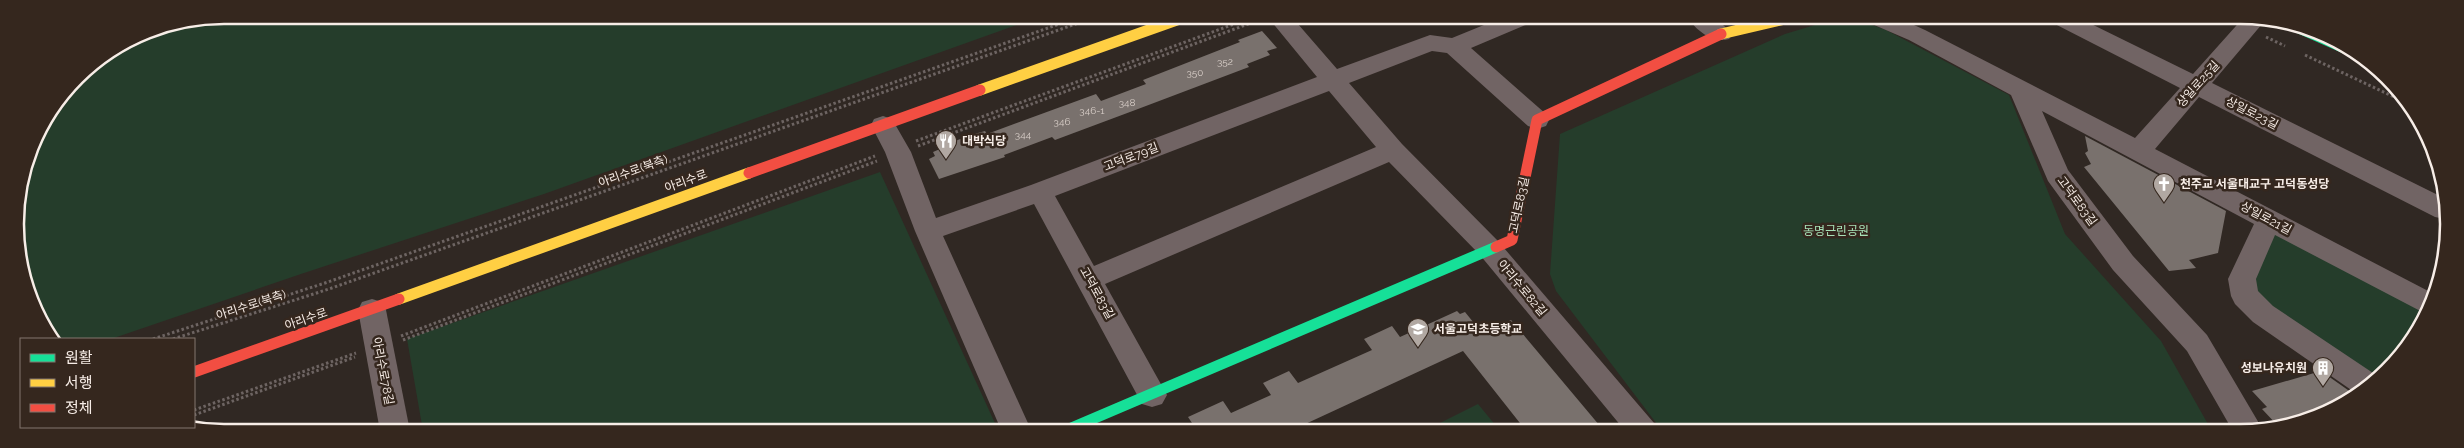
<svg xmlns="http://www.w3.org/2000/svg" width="2464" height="448" font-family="Raleway,'Noto Sans KR',sans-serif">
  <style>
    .green { fill: #253d2b }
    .building { fill: #79716d }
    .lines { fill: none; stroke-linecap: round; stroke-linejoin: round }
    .path { stroke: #6d6462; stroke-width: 3; stroke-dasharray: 2.5 2.5; stroke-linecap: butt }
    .street { fill: #716464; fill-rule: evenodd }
    .fast { stroke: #16e098; stroke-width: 11 }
    .slow { stroke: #ffcf43; stroke-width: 11 }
    .jam { stroke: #f24e42; stroke-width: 11 }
    .labels { text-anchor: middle; stroke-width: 5; stroke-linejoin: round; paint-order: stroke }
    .number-label { font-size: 10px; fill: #d8cec8 }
    .street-label { font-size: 12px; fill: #f7ede7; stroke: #35271e }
    .poi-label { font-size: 12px; font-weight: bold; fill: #f7ede7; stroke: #35271e; text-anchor: start }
    .park-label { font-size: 12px; fill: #a7e1b7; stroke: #35271e }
    .rim { fill: none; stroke: #f7ede7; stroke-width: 2.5 }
  </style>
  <rect width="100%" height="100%" fill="#302823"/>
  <g class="green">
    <path d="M224,15L1042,16L544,194L301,274L111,339H54L26,291L15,211L31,144L76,76L144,31Z"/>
    <path d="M1825,22L1867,23L1886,30L2009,95L2065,234L2161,341L2213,433L1663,432L1556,291L1550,274L1560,134L1785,34Z"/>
    <path d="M880,172L999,432L423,431L407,339Z"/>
    <path d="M2271,223L2430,306L2427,317L2388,372L2371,384L2265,314L2248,296Z"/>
    <path d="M1478,404L1501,432H1422Z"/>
  </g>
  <g class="building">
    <path d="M1262,31L1277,48L1267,51L1270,55L1247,64L1249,67L1138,109L1055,140L1052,137L1004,155L1005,157L939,179L929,159L935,156L933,152L940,149L939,147L971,135L985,131L987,134L1096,94L1101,101L1146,84L1143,80L1240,42L1238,40Z"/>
    <path d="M2085,136L2226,211L2218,253L2189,260L2196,268L2169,271L2084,167L2091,164L2085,153L2088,151Z"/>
    <path d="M1457,311L1460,314L1465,312L1482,333L1511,320L1605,432H1527L1463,351L1288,432H1190L1196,429L1188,417L1223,401L1231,413L1271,395L1263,383L1289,371L1298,383L1372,350L1364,339L1392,326L1400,337Z"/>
    <path d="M2321,371L2355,395L2332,412L2278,426L2262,409L2267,407L2252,391Z"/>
  </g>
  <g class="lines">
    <g class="path">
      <path d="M1818,20L1851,18"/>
      <path d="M2266,37L2285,46"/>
      <path d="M2305,55L2409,104"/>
      <path d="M916,141L1256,16"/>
      <path d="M918,146L1259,20"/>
      <path d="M401,336L875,156"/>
      <path d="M153,339L328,282L1082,16"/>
      <path d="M173,339L329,289L1098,16"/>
      <path d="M403,340L877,161"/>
      <path d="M194,410L356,353"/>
      <path d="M194,415L355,357"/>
    </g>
    <g class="street">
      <path d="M1267,16H1291L1337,69L1430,35L1452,38L1506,16H1538L1535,21L1471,48L1546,114L1549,120L1546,126L1537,129L1528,126L1447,53L1432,51L1349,83L1402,144L1498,241L1654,423L1659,432H1626L1480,255L1389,162L1105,284L1167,395L1162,404L1152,407L1142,404L1034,204L943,236L1032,432H1002L915,231L885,152L871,125L874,119L883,116L892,119L911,152L936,218L1031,185L1317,77ZM1329,91L1376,147L1094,266L1055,196Z"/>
      <path d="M1687,16H1713L1733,34L1729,39C1713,44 1695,30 1687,16Z"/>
      <path d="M1862,16H1894L1925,30L2135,138L2180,88L2051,22L2048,17H2077L2193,74L2244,17H2268L2212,83L2444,198L2445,219L2435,217L2199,97L2155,149L2434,294L2428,315L2275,235L2256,279L2258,291L2273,306L2379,377L2357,394L2253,322L2235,304L2231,296L2228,279L2254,224L2042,111L2068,170L2133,256L2207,335L2263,430L2234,433L2187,351L2113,270L2048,181L2011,95L1909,40L1865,21Z"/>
      <path d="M372,299L382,302L386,310L410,431H380L358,310L362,302Z"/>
    </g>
    <g class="fast">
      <path d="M2299,28L2358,54"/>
      <path d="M1062,432L1496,247"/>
    </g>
    <g class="slow">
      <path d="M1721,34L1798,16"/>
      <path d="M980,90L1188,16"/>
      <path d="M399,299L749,173"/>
    </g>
    <g class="jam">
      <path d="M749,173L980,90"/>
      <path d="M1496,247L1512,240L1537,120L1721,34"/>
      <path d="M194,372L399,299"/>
    </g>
  </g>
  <defs>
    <g id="restaurant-pin" transform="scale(1.125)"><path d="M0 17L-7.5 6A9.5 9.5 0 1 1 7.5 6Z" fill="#b1a8a2" stroke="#35271e"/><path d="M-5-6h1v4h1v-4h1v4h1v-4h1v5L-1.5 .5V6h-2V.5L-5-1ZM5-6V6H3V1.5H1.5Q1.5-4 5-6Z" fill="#fff"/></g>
    <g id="church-pin" transform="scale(1.125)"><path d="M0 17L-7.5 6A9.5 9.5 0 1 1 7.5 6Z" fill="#b1a8a2" stroke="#35271e"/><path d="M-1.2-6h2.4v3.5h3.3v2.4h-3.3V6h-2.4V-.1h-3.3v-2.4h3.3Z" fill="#fff"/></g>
    <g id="school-pin" transform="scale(1.125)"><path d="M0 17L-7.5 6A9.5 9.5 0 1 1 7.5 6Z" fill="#b1a8a2" stroke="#35271e"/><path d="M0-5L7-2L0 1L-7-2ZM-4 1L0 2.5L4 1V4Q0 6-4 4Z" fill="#fff"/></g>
    <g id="building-pin" transform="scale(1.125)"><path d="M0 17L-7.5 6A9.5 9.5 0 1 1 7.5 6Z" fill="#b1a8a2" stroke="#35271e"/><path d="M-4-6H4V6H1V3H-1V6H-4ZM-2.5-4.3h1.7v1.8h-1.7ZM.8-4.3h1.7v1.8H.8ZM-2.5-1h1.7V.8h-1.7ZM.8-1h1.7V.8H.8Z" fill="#fff"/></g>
  </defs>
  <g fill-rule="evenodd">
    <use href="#restaurant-pin" x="946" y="141"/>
    <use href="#church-pin" x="2164" y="184"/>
    <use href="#school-pin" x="1418" y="329"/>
    <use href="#building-pin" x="2323" y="368"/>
  </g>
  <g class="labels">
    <g class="number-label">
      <text x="1225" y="65">352</text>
      <text x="1195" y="76">350</text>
      <text x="1127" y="106">348</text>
      <text x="1092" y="114">346-1</text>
      <text x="1062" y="125">346</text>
      <text x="1023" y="138">344</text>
    </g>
    <g class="street-label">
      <text transform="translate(2198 84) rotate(-48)" y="4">상일로25길</text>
      <text transform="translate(2252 113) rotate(27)" y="4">상일로23길</text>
      <text transform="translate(1131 157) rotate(-21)" y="4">고덕로79길</text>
      <text transform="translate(633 171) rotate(-20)" y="4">아리수로(북측)</text>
      <text transform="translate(686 181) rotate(-20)" y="4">아리수로</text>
      <text transform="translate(2077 201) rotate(54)" y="4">고덕로83길</text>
      <text transform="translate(1519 205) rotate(-78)" y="4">고덕로83길</text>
      <text transform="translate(2266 218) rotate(28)" y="4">상일로21길</text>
      <text transform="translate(1522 288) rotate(50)" y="4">아리수로82길</text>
      <text transform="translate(1097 293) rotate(61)" y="4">고덕로83길</text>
      <text transform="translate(251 305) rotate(-18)" y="4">아리수로(북측)</text>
      <text transform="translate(306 319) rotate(-19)" y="4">아리수로</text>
      <text transform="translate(383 371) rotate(79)" y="4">아리수로78길</text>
    </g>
    <g class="poi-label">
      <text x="962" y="145">대박식당</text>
      <text x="2180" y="188">천주교 서울대교구 고덕동성당</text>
      <text x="1434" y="333">서울고덕초등학교</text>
      <text x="2307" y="372" text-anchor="end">성보나유치원</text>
    </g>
    <g class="park-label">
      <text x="1836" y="235">동명근린공원</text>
    </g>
  </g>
  <path d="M0 0H2464V448H0ZM224 24H2240A200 200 0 0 1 2440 224V224A200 200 0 0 1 2240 424H224A200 200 0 0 1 24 224V224A200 200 0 0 1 224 24Z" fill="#35271e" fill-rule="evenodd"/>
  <path class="rim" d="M224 24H2240A200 200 0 0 1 2440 224V224A200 200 0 0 1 2240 424H224A200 200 0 0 1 24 224V224A200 200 0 0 1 224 24Z"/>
  <rect x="20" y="338" width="175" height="90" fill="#35271e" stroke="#83766e"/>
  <rect x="30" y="354" width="25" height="8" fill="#16e098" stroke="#83766e"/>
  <text x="65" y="363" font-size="15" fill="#f7ede7">원활</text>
  <rect x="30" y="379" width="25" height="8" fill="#ffcf43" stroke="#83766e"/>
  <text x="65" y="388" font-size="15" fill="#f7ede7">서행</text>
  <rect x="30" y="404" width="25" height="8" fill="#f24e42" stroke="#83766e"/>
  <text x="65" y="413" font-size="15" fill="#f7ede7">정체</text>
</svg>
